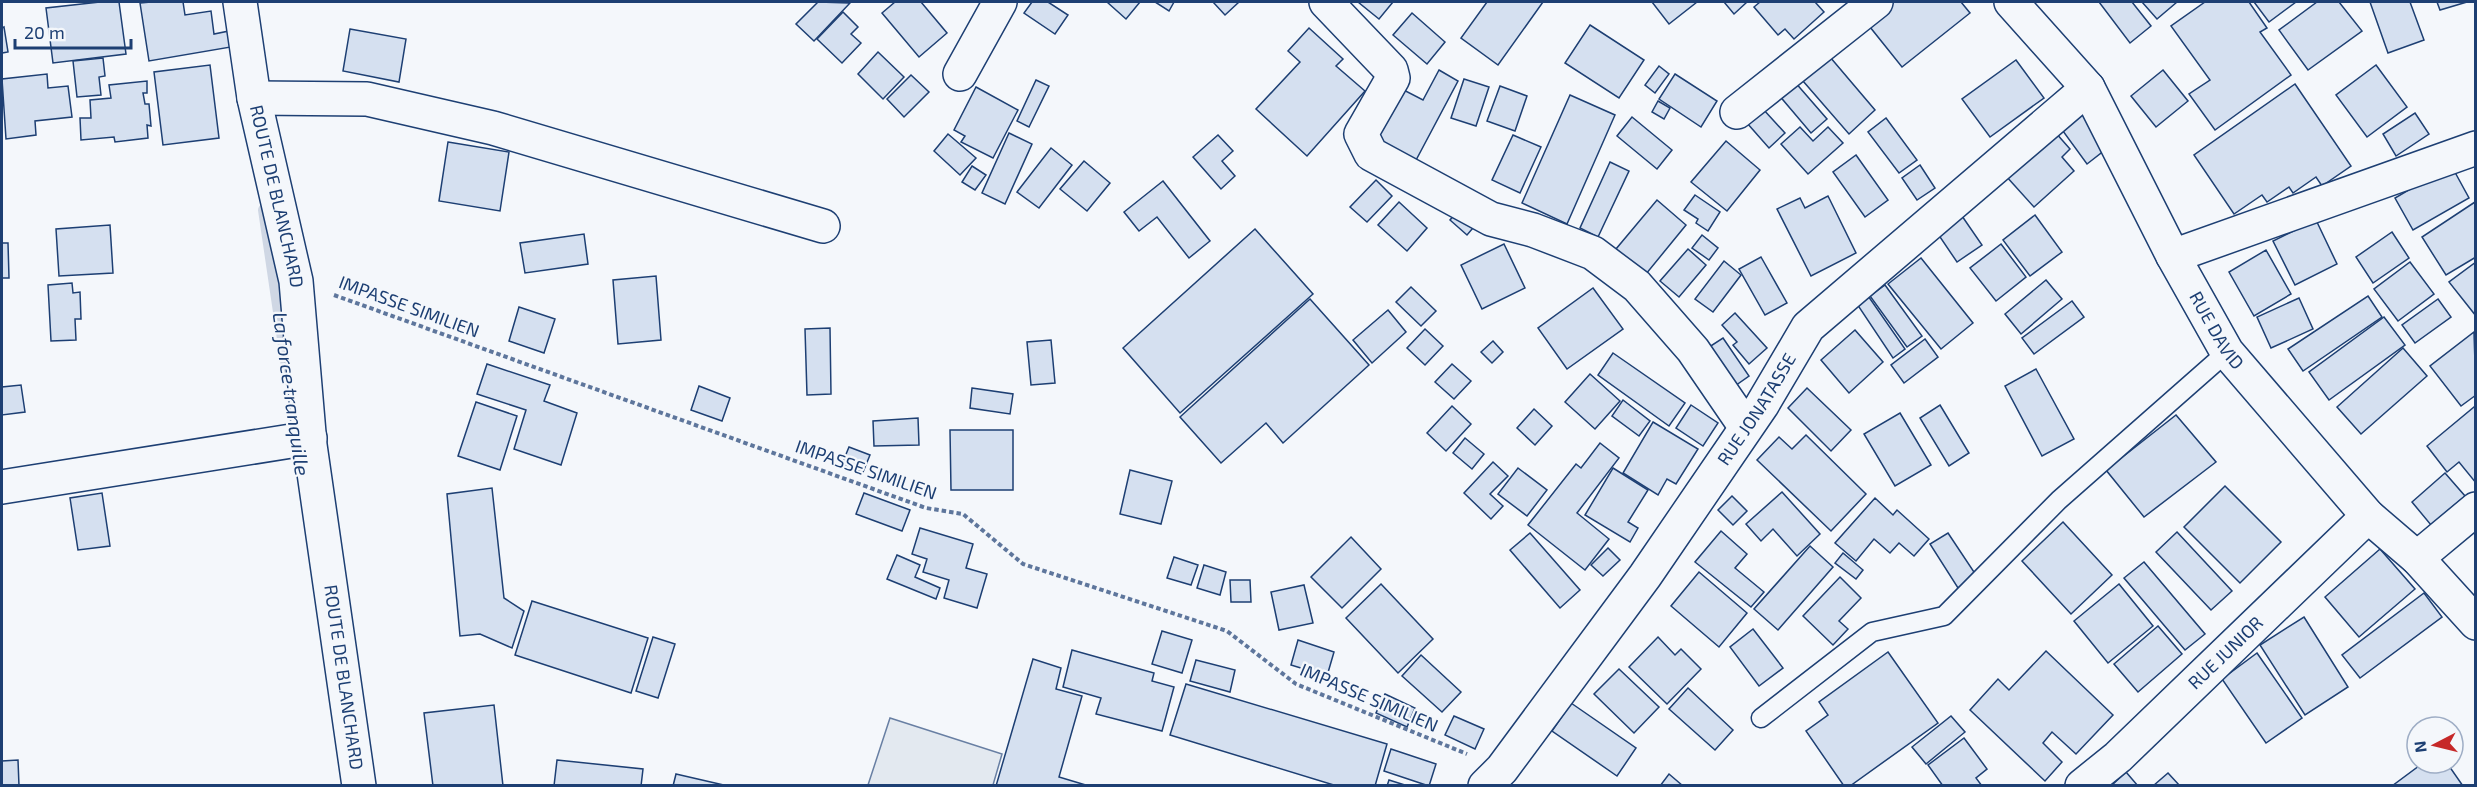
<svg xmlns="http://www.w3.org/2000/svg" width="2477" height="787" font-family="'Exo 2',sans-serif">
  <style>
    .green { fill: #e3e9f0; stroke: #687fa3; stroke-width: 1.5 }
    .lines { fill: none; stroke-linecap: round; stroke-linejoin: round }
    .stream { stroke: #cfd7e4; stroke-width: 12 }
    .building { fill: #d5e0f0; stroke: #1d3f73; stroke-width: 1.5 }
    .lane-casing { stroke: #1d3f73; stroke-width: 21 }
    .street-casing { stroke: #1d3f73; stroke-width: 36 }
    .secondary-casing { stroke: #1d3f73; stroke-width: 36 }
    .path { stroke: #5e769c; stroke-width: 4; stroke-dasharray: 4.5 3; stroke-linecap: butt }
    .lane { stroke: #f4f7fb; stroke-width: 18 }
    .street { stroke: #f4f7fb; stroke-width: 33 }
    .secondary { stroke: #f4f7fb; stroke-width: 33 }
    .labels { text-anchor: middle; stroke-width: 4.5; stroke-linejoin: round; paint-order: stroke }
    .street-label { font-size: 18px; fill: #1d3f73; stroke: #f4f7fb }
    .water-label { font-size: 20px; font-style: italic; fill: #1d3f73; stroke: #f4f7fb }
  </style>
  <rect width="100%" height="100%" fill="#f4f7fb"/>
  <path class="green" d="M890,718L1002,754L993,785H868Z"/>
  <g class="lines">
    <path class="stream" d="M264,210L289,380"/>
  </g>
  <g class="building">
    <path d="M100,2H119L126,54L53,63L46,8Z"/>
    <path d="M151,2H183L185,15L211,11L214,34L229,31L231,47L149,61L140,3Z"/>
    <path d="M818,2L850,3L814,41L796,24Z"/>
    <path d="M895,2H921L947,33L919,57L882,13Z"/>
    <path d="M1032,2H1048L1068,15L1055,34L1024,13Z"/>
    <path d="M1107,2H1140L1126,19Z"/>
    <path d="M1155,2H1174L1169,11Z"/>
    <path d="M1213,2H1239L1225,15Z"/>
    <path d="M1358,2H1393L1379,19Z"/>
    <path d="M1487,2H1543L1498,65L1461,38Z"/>
    <path d="M1652,2H1697L1669,24Z"/>
    <path d="M1724,2H1747L1734,14Z"/>
    <path d="M1760,2H1815L1824,12L1794,39L1785,29L1778,35L1754,7Z"/>
    <path d="M1891,2H1961L1970,13L1902,67L1866,22Z"/>
    <path d="M2099,2H2132L2151,26L2130,43Z"/>
    <path d="M2142,2H2177L2157,19Z"/>
    <path d="M2205,2H2249L2267,28L2260,32L2291,75L2215,130L2189,94L2210,80L2171,26Z"/>
    <path d="M2254,2H2296L2269,22Z"/>
    <path d="M2317,2H2339L2362,31L2308,70L2279,30Z"/>
    <path d="M2370,2H2410L2424,40L2388,53Z"/>
    <path d="M2437,2H2467L2440,10Z"/>
    <path d="M843,12L858,27L851,34L861,43L842,63L817,39Z"/>
    <path d="M1412,13L1445,42L1427,64L1393,35Z"/>
    <path d="M1590,25L1644,60L1619,98L1565,63Z"/>
    <path d="M4,27L8,52L2,53V28Z"/>
    <path d="M1309,28L1343,59L1336,66L1365,91L1307,156L1256,109L1300,62L1288,51Z"/>
    <path d="M350,29L406,39L399,82L343,71Z"/>
    <path d="M878,52L904,77L883,99L858,74Z"/>
    <path d="M1830,57L1875,110L1849,134L1803,81Z"/>
    <path d="M103,58L105,76L99,77L101,95L77,97L73,61Z"/>
    <path d="M2016,60L2044,98L1990,137L1962,99Z"/>
    <path d="M210,65L219,138L163,145L154,72Z"/>
    <path d="M2376,65L2407,107L2367,137L2336,95Z"/>
    <path d="M1659,66L1669,74L1655,93L1645,85Z"/>
    <path d="M1439,70L1458,81L1415,162L1370,137L1396,86L1423,100Z"/>
    <path d="M2163,70L2188,101L2156,127L2131,96Z"/>
    <path d="M47,74L48,88L68,86L72,117L35,121L36,135L6,139L2,79Z"/>
    <path d="M1675,74L1717,101L1701,127L1659,99Z"/>
    <path d="M911,75L929,92L904,117L887,99Z"/>
    <path d="M1464,79L1489,87L1476,126L1451,118Z"/>
    <path d="M1036,80L1049,86L1029,127L1017,121Z"/>
    <path d="M147,81V93H143L145,104H149L151,126L147,125L148,138L115,142L114,137L81,140L80,118H91L90,100L111,98L109,85Z"/>
    <path d="M1794,81L1827,119L1811,133L1778,94Z"/>
    <path d="M2295,84L2351,166L2322,186L2316,177L2293,193L2289,187L2267,202L2262,195L2234,214L2194,155Z"/>
    <path d="M1500,86L1527,96L1515,131L1487,121Z"/>
    <path d="M976,87L1018,110L993,158L961,142L965,136L954,130Z"/>
    <path d="M1570,95L1615,115L1567,224L1522,203Z"/>
    <path d="M1658,101L1670,108L1664,119L1652,112Z"/>
    <path d="M1763,109L1785,133L1769,148L1747,123Z"/>
    <path d="M2084,110L2110,146L2087,164L2060,127Z"/>
    <path d="M2415,113L2429,134L2396,156L2383,134Z"/>
    <path d="M1632,117L1672,150L1657,169L1617,136Z"/>
    <path d="M1886,118L1917,160L1899,173L1868,132Z"/>
    <path d="M1800,127L1813,141L1828,127L1843,143L1808,174L1781,144Z"/>
    <path d="M2055,132L2070,149L2062,157L2074,171L2034,207L2006,176Z"/>
    <path d="M1009,133L1032,144L1005,204L982,193Z"/>
    <path d="M948,134L976,158L960,175L934,151Z"/>
    <path d="M1218,135L1233,151L1222,161L1235,176L1221,189L1193,157Z"/>
    <path d="M1513,135L1541,147L1520,193L1492,180Z"/>
    <path d="M1726,141L1760,170L1727,211L1691,182Z"/>
    <path d="M448,142L509,152L500,211L439,201Z"/>
    <path d="M1051,148L1072,165L1039,208L1017,192Z"/>
    <path d="M1856,155L1888,200L1865,217L1833,172Z"/>
    <path d="M1084,161L1110,183L1087,211L1060,189Z"/>
    <path d="M1610,162L1629,171L1598,237L1580,228Z"/>
    <path d="M1920,165L1935,188L1917,200L1902,178Z"/>
    <path d="M2451,165L2469,198L2413,230L2395,198Z"/>
    <path d="M972,166L986,175L975,190L962,182Z"/>
    <path d="M1376,180L1392,196L1367,222L1350,207Z"/>
    <path d="M1163,181L1210,241L1189,258L1157,217L1139,231L1124,212Z"/>
    <path d="M1695,195L1720,212L1708,231L1696,223L1698,219L1684,210Z"/>
    <path d="M1828,196L1856,253L1811,276L1777,209L1800,198L1805,208Z"/>
    <path d="M1657,200L1686,225L1646,274L1616,249Z"/>
    <path d="M1399,202L1427,228L1407,251L1378,225Z"/>
    <path d="M2475,202L2476,257L2446,275L2422,237Z"/>
    <path d="M1461,207L1478,222L1467,235L1450,220Z"/>
    <path d="M2035,215L2062,252L2030,276L2003,240Z"/>
    <path d="M1962,216L1982,245L1957,262L1938,234Z"/>
    <path d="M2316,220L2337,264L2295,285L2273,241Z"/>
    <path d="M110,225L113,273L59,276L56,229Z"/>
    <path d="M1255,229L1313,294L1180,413L1123,348Z"/>
    <path d="M2392,232L2409,258L2373,283L2356,257Z"/>
    <path d="M584,234L588,264L525,273L520,243Z"/>
    <path d="M1702,235L1718,248L1709,260L1692,248Z"/>
    <path d="M2,243H8L9,278H2Z"/>
    <path d="M1504,244L1525,288L1482,309L1461,265Z"/>
    <path d="M2001,244L2026,277L1996,301L1970,268Z"/>
    <path d="M1688,249L1706,265L1679,297L1660,281Z"/>
    <path d="M2266,250L2291,294L2254,316L2229,272Z"/>
    <path d="M1761,257L1787,303L1765,315L1739,269Z"/>
    <path d="M1921,258L1973,323L1941,349L1888,284Z"/>
    <path d="M1724,261L1741,275L1713,312L1695,299Z"/>
    <path d="M2410,262L2434,294L2398,321L2374,289Z"/>
    <path d="M2476,262V316L2449,282Z"/>
    <path d="M656,276L661,340L618,344L613,280Z"/>
    <path d="M2046,280L2062,299L2021,334L2005,314Z"/>
    <path d="M72,283L73,293L80,292L81,319H75L76,340L51,341L48,285Z"/>
    <path d="M1885,285L1922,336L1907,347L1870,296Z"/>
    <path d="M1411,287L1436,311L1421,326L1396,302Z"/>
    <path d="M1593,288L1623,329L1567,369L1538,328Z"/>
    <path d="M1864,290L1905,349L1893,358L1853,298Z"/>
    <path d="M2368,296L2382,317L2303,371L2288,349Z"/>
    <path d="M2299,298L2313,329L2271,348L2257,317Z"/>
    <path d="M1310,299L1369,365L1283,443L1266,423L1221,463L1180,417Z"/>
    <path d="M2438,299L2451,317L2415,343L2402,325Z"/>
    <path d="M2072,301L2084,317L2034,354L2022,338Z"/>
    <path d="M519,307L555,319L544,353L509,341Z"/>
    <path d="M1388,310L1406,332L1372,363L1353,340Z"/>
    <path d="M1735,313L1767,348L1749,364L1733,345L1737,342L1722,325Z"/>
    <path d="M2384,317L2405,345L2329,400L2309,372Z"/>
    <path d="M830,328L831,394L807,395L805,329Z"/>
    <path d="M1425,329L1443,346L1425,365L1407,348Z"/>
    <path d="M1855,330L1883,362L1849,393L1821,360Z"/>
    <path d="M2474,332L2476,395L2461,406L2430,366Z"/>
    <path d="M1723,338L1749,376L1732,388L1706,349Z"/>
    <path d="M1925,339L1938,357L1904,383L1891,365Z"/>
    <path d="M1051,340L1055,383L1031,385L1027,342Z"/>
    <path d="M1493,341L1503,352L1492,363L1481,352Z"/>
    <path d="M2403,348L2427,376L2361,434L2337,407Z"/>
    <path d="M1613,353L1685,403L1669,426L1598,375Z"/>
    <path d="M487,364L550,385L544,401L577,413L561,465L514,449L526,410L477,394Z"/>
    <path d="M1452,364L1471,381L1454,399L1435,382Z"/>
    <path d="M2036,369L2074,439L2042,456L2005,386Z"/>
    <path d="M1590,374L1620,401L1595,429L1565,402Z"/>
    <path d="M21,385L25,412L2,415V387Z"/>
    <path d="M699,386L730,398L722,421L691,410Z"/>
    <path d="M972,388L1013,394L1010,414L970,408Z"/>
    <path d="M1807,388L1851,430L1831,451L1788,408Z"/>
    <path d="M1623,400L1650,421L1639,436L1612,416Z"/>
    <path d="M476,402L517,416L500,470L458,456Z"/>
    <path d="M1691,405L1718,423L1703,446L1676,428Z"/>
    <path d="M1940,405L1969,453L1949,466L1920,418Z"/>
    <path d="M1452,406L1471,424L1446,451L1427,433Z"/>
    <path d="M2474,407L2476,409V483L2459,462L2447,472L2427,446Z"/>
    <path d="M1534,409L1552,426L1535,445L1517,428Z"/>
    <path d="M1900,413L1931,465L1895,486L1864,434Z"/>
    <path d="M2176,415L2216,462L2144,517L2106,470Z"/>
    <path d="M918,418L919,445L874,446L873,421Z"/>
    <path d="M1653,422L1698,449L1676,484L1667,479L1658,495L1623,473Z"/>
    <path d="M950,430H1013V490H951Z"/>
    <path d="M1806,435L1866,494L1831,531L1757,460L1779,437L1792,449Z"/>
    <path d="M1465,438L1484,454L1472,469L1453,453Z"/>
    <path d="M1600,443L1619,458L1577,513L1609,539L1585,570L1528,525L1576,464L1581,468Z"/>
    <path d="M849,447L870,455L863,472L842,464Z"/>
    <path d="M1493,462L1508,476L1490,494L1503,506L1491,519L1464,493Z"/>
    <path d="M1518,468L1547,490L1527,516L1498,494Z"/>
    <path d="M1613,468L1648,490L1628,522L1638,528L1630,542L1585,515Z"/>
    <path d="M1130,470L1172,481L1161,524L1120,514Z"/>
    <path d="M2445,473L2465,496L2431,525L2412,502Z"/>
    <path d="M2225,486L2281,542L2240,583L2184,527Z"/>
    <path d="M492,488L504,598L524,611L512,648L480,634L460,636L447,494Z"/>
    <path d="M1782,492L1820,534L1797,556L1773,529L1761,541L1746,524Z"/>
    <path d="M102,493L110,546L78,550L70,498Z"/>
    <path d="M864,493L910,510L902,531L856,514Z"/>
    <path d="M1732,496L1747,511L1733,525L1718,510Z"/>
    <path d="M1875,498L1893,515L1897,510L1929,539L1914,556L1899,543L1890,553L1874,539L1856,561L1835,543Z"/>
    <path d="M2063,522L2112,575L2071,614L2022,561Z"/>
    <path d="M920,528L973,544L966,568L987,574L977,608L944,598L949,580L923,572L927,559L912,554Z"/>
    <path d="M1721,531L1747,554L1735,568L1764,592L1751,607L1695,562Z"/>
    <path d="M2177,532L2232,591L2211,610L2156,552Z"/>
    <path d="M1530,533L1580,590L1560,608L1510,550Z"/>
    <path d="M1948,533L1976,575L1958,588L1930,544Z"/>
    <path d="M1351,537L1381,569L1342,608L1311,577Z"/>
    <path d="M1810,546L1833,567L1778,630L1754,609Z"/>
    <path d="M1608,548L1620,560L1603,576L1591,565Z"/>
    <path d="M2380,549L2415,589L2359,637L2325,597Z"/>
    <path d="M1843,553L1863,570L1856,579L1835,563Z"/>
    <path d="M897,555L920,565L915,577L940,588L936,599L887,579Z"/>
    <path d="M1174,557L1198,565L1191,585L1167,578Z"/>
    <path d="M2144,562L2205,634L2185,650L2124,578Z"/>
    <path d="M1204,565L1226,572L1220,595L1197,588Z"/>
    <path d="M1699,572L1747,613L1719,647L1671,606Z"/>
    <path d="M1840,577L1861,598L1839,621L1848,629L1833,645L1803,616Z"/>
    <path d="M1230,580H1250L1251,602H1231Z"/>
    <path d="M1381,584L1433,639L1398,673L1346,618Z"/>
    <path d="M2119,584L2153,626L2108,663L2074,621Z"/>
    <path d="M1304,585L1313,623L1279,630L1271,592Z"/>
    <path d="M2424,593L2442,617L2360,678L2342,655Z"/>
    <path d="M532,601L648,638L631,693L515,655Z"/>
    <path d="M2304,617L2348,687L2305,715L2260,645Z"/>
    <path d="M2158,626L2182,654L2138,692L2114,664Z"/>
    <path d="M1753,629L1783,668L1759,686L1730,647Z"/>
    <path d="M1162,631L1192,640L1182,673L1152,664Z"/>
    <path d="M653,637L675,644L658,698L636,691Z"/>
    <path d="M1658,637L1675,655L1681,649L1701,669L1667,704L1629,667Z"/>
    <path d="M1298,640L1334,652L1327,676L1291,665Z"/>
    <path d="M1072,650L1154,673L1152,681L1174,687L1162,731L1096,714L1101,698L1063,687Z"/>
    <path d="M2046,651L2113,715L2076,754L2052,732L2043,743L2062,762L2045,781L1970,710L1998,679L2009,690Z"/>
    <path d="M1888,652L1938,723L1850,786H1844L1806,731L1828,715L1819,702Z"/>
    <path d="M2257,653L2302,718L2266,743L2222,679Z"/>
    <path d="M1421,655L1461,692L1442,712L1402,676Z"/>
    <path d="M1033,659L1061,668L1056,689L1082,696L1059,777L1089,786H996Z"/>
    <path d="M1196,660L1235,670L1230,692L1190,681Z"/>
    <path d="M1619,669L1659,707L1634,733L1594,694Z"/>
    <path d="M1186,684L1387,744L1375,786H1337L1170,735Z"/>
    <path d="M1688,688L1733,730L1715,750L1669,709Z"/>
    <path d="M1385,694L1415,708L1407,727L1376,713Z"/>
    <path d="M1571,703L1636,748L1617,776L1552,731Z"/>
    <path d="M494,705L503,786H433L424,713Z"/>
    <path d="M1454,716L1484,729L1475,749L1445,735Z"/>
    <path d="M1951,716L1965,732L1926,764L1912,747Z"/>
    <path d="M1964,738L1987,769L1976,778L1982,786H1943L1928,765Z"/>
    <path d="M1391,749L1436,764L1429,786L1384,771Z"/>
    <path d="M18,760L19,786H2V761Z"/>
    <path d="M557,760L643,769L641,786H554Z"/>
    <path d="M2423,763H2447L2463,786H2392Z"/>
    <path d="M2126,772L2138,786H2111Z"/>
    <path d="M2168,773L2180,786H2153Z"/>
    <path d="M676,774L728,786H673Z"/>
    <path d="M1669,774L1683,786H1660Z"/>
    <path d="M1389,780L1408,786H1387Z"/>
  </g>
  <g class="lines">
    <g class="lane-casing">
      <path id="lane" d="M1761,718L1872,632L1944,616L2059,500L2227,352"/>
    </g>
    <g class="street-casing">
      <g id="street">
        <path d="M1326,2L1391,70L1393,78L1361,134L1371,154L1491,219L1533,230L1593,253L1637,286L1693,350L1745,426"/>
        <path id="s1" d="M2011,2L2088,88L2173,256L2227,352L2368,516L2417,558L2476,623"/>
        <path d="M960,74L1000,2"/>
        <path d="M254,98L367,99L493,128L823,226"/>
        <path d="M1737,112L1876,2"/>
        <path d="M2173,256L2476,148"/>
        <path d="M2,487L310,438"/>
        <path d="M2417,558L2476,509"/>
        <path id="s2" d="M1485,786L1502,769L1645,576L1762,405L1808,327L2088,88"/>
        <path id="s3" d="M2082,786L2118,757L2368,516"/>
      </g>
    </g>
    <g class="secondary-casing">
      <g id="secondary">
        <path id="s4" d="M240,2L254,98L296,281L310,445L359,786"/>
      </g>
    </g>
    <path class="path" d="M334,295L926,508L963,514L1023,564L1227,631L1296,684L1467,754"/>
    <use href="#lane" class="lane"/>
    <use href="#street" class="street"/>
    <use href="#secondary" class="secondary"/>
  </g>
  <g class="labels">
    <g class="street-label">
      <text dy="6" stroke="none"><textPath href="#s4" startOffset="198">ROUTE DE BLANCHARD</textPath></text>
      <text transform="translate(409 307) rotate(20)" y="6">IMPASSE SIMILIEN</text>
      <text dy="6" stroke="none"><textPath href="#s1" startOffset="390">RUE DAVID</textPath></text>
      <text dy="6" stroke="none"><textPath href="#s2" startOffset="465">RUE JONATASSE</textPath></text>
      <text transform="translate(866 470) rotate(19)" y="6">IMPASSE SIMILIEN</text>
      <text dy="6" stroke="none"><textPath href="#s3" startOffset="196">RUE JUNIOR</textPath></text>
      <text dy="6" stroke="none"><textPath href="#s4" startOffset="684">ROUTE DE BLANCHARD</textPath></text>
      <text transform="translate(1369 698) rotate(23)" y="6">IMPASSE SIMILIEN</text>
    </g>
    <g class="water-label">
      <text transform="translate(291 394) rotate(82)" y="7">La force tranquille</text>
    </g>
  </g>
  <rect width="2477" height="787" fill="none" stroke="#1d3f73" stroke-width="6"/>
  <g transform="translate(2435 745) rotate(263)"><circle r="28" fill="#f4f7fb" stroke="#9eadc5" stroke-width="1.5"/>
  <path d="M0-4.5L10 22L0 15L-10 22Z" fill="#c62828"/>
  <text y="-9" font-size="16" font-weight="bold" text-anchor="middle" fill="#1d3f73">N</text>
  </g>
  <path d="M15 39v9h116v-9" fill="none" stroke="#1d3f73" stroke-width="3"/>
  <text x="24" y="39" font-size="18" fill="#1d3f73" stroke="#f4f7fb" stroke-width="4.5" paint-order="stroke">20 m</text>
</svg>
